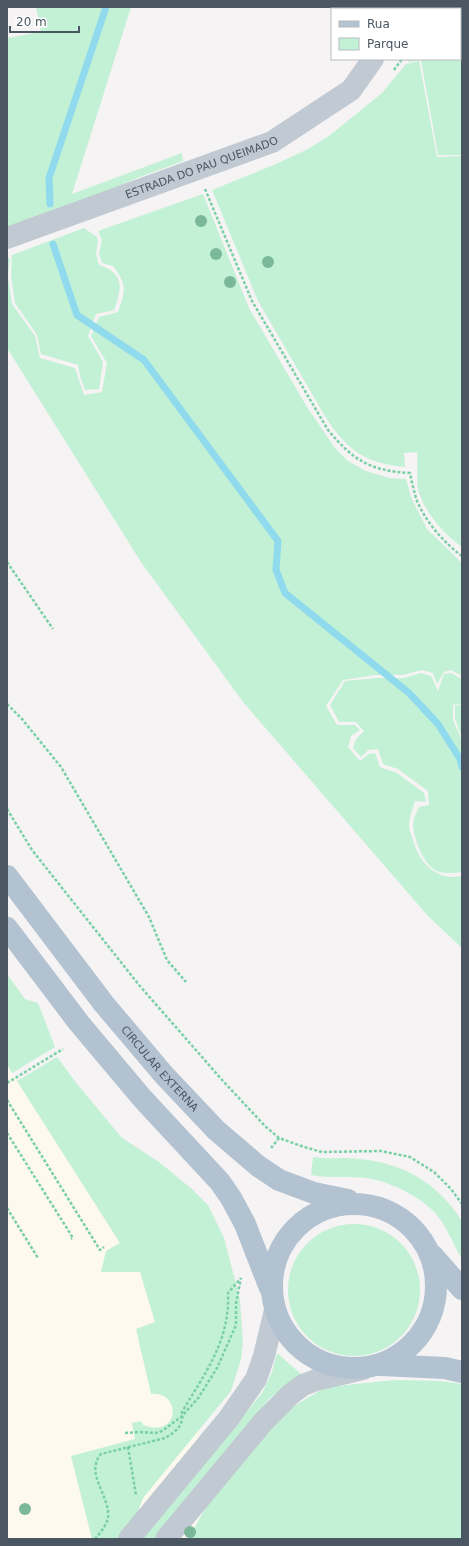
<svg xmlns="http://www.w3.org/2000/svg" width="469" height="1546" font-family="'DejaVu Sans',sans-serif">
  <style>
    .commercial { fill: #fdf9ef }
    .green { fill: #c3f1d5 }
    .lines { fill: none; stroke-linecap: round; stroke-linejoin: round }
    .stream { stroke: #90daee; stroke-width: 7 }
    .path { stroke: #7ad0a6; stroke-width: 2.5; stroke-dasharray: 3 2; stroke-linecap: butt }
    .minor { stroke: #c1cad2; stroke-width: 22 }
    .major { stroke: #b3c2d1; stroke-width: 22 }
    .tree { fill: #7bb799 }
    .labels { text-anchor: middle; stroke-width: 3; stroke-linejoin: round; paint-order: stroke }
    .street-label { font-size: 11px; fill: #4a5661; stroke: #fff }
  </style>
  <rect width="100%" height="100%" fill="#f5f3f3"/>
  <path class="commercial" d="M7,1064L120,1243L140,1272L155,1323L198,1432L214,1493L188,1539H7Z"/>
  <g class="green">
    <path d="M36,7H131L72,194L182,153L183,161L137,178L111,190L7,227V38L41,32Z"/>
    <path d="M442,7H462V155H438L421,60L408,62L409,59H460V9H440Z"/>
    <path d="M419,61L437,157L462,156V547C444,534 427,515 419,493C416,484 418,462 417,452L404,453L405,467C365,463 348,451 326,418L258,301L212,190L276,164L308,149L329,136L382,93L406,64Z"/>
    <path d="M203,194L249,308L307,407L335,448L348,461L366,471L389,478L406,479L411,497L427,529L462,563V676L451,670L444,672L437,684L433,673L422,670L403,675H375L343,680L326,706L337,725H355L360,730L351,736L348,747L360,761L369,754L375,753L380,767L397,773L424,793L426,802L415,801C413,808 409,818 409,825C409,830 412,836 413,840C420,864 436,881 462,876V948L428,916L243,702L141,562L7,348V259L10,257L8,276L12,304L35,336L40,358L75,368L84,395L102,392L107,363L91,336L99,317L118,312C126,288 127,286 113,266L102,263L99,254L102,240L98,231Z"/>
    <path d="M84,228L97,237L98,241L96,254L99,265C125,273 122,289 114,310L96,314L88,336L103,362L99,389L85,390L80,376L78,365L41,354L37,335L15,303L11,276L12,255Z"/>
    <path d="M421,673L431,676L438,691L444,674L451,673L462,679V704L453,705V720L462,741V872C454,873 445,874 437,871C423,865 414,838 413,825C413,819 417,812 419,807L429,805L428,791L398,769L383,764L378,749L368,750L361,757L353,748L356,739L364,731L356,722H339L330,705L345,681L376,678H404Z"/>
    <path d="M462,705V739L455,718V706Z"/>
    <path d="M7,974L25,999L38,1003L55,1047L12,1073L7,1064Z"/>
    <path d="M57,1057L77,1084L122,1138L159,1162L193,1190L208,1205L224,1238L240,1299L243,1343L241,1359L231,1391L143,1498L136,1517L118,1539H92L71,1456L135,1439L132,1423L141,1421L143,1425C180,1439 182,1391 151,1394L136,1329L155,1322L140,1272H101L106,1251L120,1243L17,1081Z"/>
    <path d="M313,1157C325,1159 335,1158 347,1158C385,1160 417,1170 444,1198C450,1205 459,1214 462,1223C464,1231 462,1251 462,1260C454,1245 447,1227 436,1214C422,1198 393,1183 372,1179C352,1175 331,1179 311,1175Z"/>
    <circle cx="354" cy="1290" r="66"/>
    <path d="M277,1353L301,1374L269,1399L237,1440L154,1539H143L262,1393L272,1372Z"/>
    <path d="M395,1380L440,1381L462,1384V1539H188L214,1493L289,1409L326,1387Z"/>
  </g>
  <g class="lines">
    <g class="stream">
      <path d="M50,204L49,178L106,7"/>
      <path d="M53,244L77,315L144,360L278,541L276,570L285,593L409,693L438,724L460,759L462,767"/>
    </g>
    <g class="path">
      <path d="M394,70L402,59"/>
      <path d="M205,189L252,301L328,430C353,460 370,471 410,473C412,483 414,492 417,501C426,522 444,543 462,556"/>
      <path d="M7,562L53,629"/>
      <path d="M7,704L22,719L61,767L149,917L167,960L186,982"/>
      <path d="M7,809L32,850L139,985L223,1081L265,1126L279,1138L304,1147L322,1152L381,1151L410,1157L434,1172L451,1189L462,1204"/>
      <path d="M7,1083L63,1049"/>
      <path d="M7,1100L100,1250L104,1247"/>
      <path d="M7,1133L73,1238L71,1239"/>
      <path d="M271,1148L279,1138"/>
      <path d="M7,1208L38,1258"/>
      <path d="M125,1433L139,1432L156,1433L162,1431L182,1416L199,1397L217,1368L236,1325V1303L241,1278"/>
      <path d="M128,1447L136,1495"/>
      <path d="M95,1539C100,1533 106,1526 108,1518C111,1497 84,1473 101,1454L165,1438C176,1432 184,1425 182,1412C205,1373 230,1341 228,1293L241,1278"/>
    </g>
    <g class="minor">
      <path d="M411,9V7"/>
      <path id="s1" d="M7,238L272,142L351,90L373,59"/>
      <path d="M129,1539L229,1418L256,1379L264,1356L275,1310"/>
      <path d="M166,1539L264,1421L291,1394L303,1385L316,1380L363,1369"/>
    </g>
    <g class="major">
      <path id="s2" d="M7,876L104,1004L164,1075L216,1130L258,1166L279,1180L314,1193L348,1200"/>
      <path d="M7,928L79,1023L142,1098L220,1182L231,1198L245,1224L270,1288"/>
      <circle cx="354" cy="1286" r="82"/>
      <path d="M433,1256L462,1289"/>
      <path d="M381,1365L445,1368L462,1372"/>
    </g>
  </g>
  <g class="tree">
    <circle cx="201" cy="221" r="6"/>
    <circle cx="216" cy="254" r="6"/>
    <circle cx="268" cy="262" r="6"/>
    <circle cx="230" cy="282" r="6"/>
    <circle cx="25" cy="1509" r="6"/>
    <circle cx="190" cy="1532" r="6"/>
  </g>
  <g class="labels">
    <g class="street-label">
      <text dy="4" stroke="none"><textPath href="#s1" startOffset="207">ESTRADA DO PAU QUEIMADO</textPath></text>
      <text dy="4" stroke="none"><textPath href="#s2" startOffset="246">CIRCULAR EXTERNA</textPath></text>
    </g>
  </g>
  <rect width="469" height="1546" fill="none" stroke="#4a5661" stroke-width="16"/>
  <rect x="331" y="8" width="130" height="52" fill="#ffffff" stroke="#b7bbc0"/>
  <rect x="339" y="21" width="20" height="6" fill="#b3c2d1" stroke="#b7bbc0"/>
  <text x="367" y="28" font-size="12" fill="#4a5661">Rua</text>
  <rect x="339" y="38" width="20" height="12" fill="#c3f1d5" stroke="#b7bbc0"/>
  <text x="367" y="48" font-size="12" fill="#4a5661">Parque</text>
  <path d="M10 26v6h69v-6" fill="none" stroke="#4a5661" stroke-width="2"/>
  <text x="16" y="26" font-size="12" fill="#4a5661" stroke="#ffffff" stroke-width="3" paint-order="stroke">20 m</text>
</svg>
